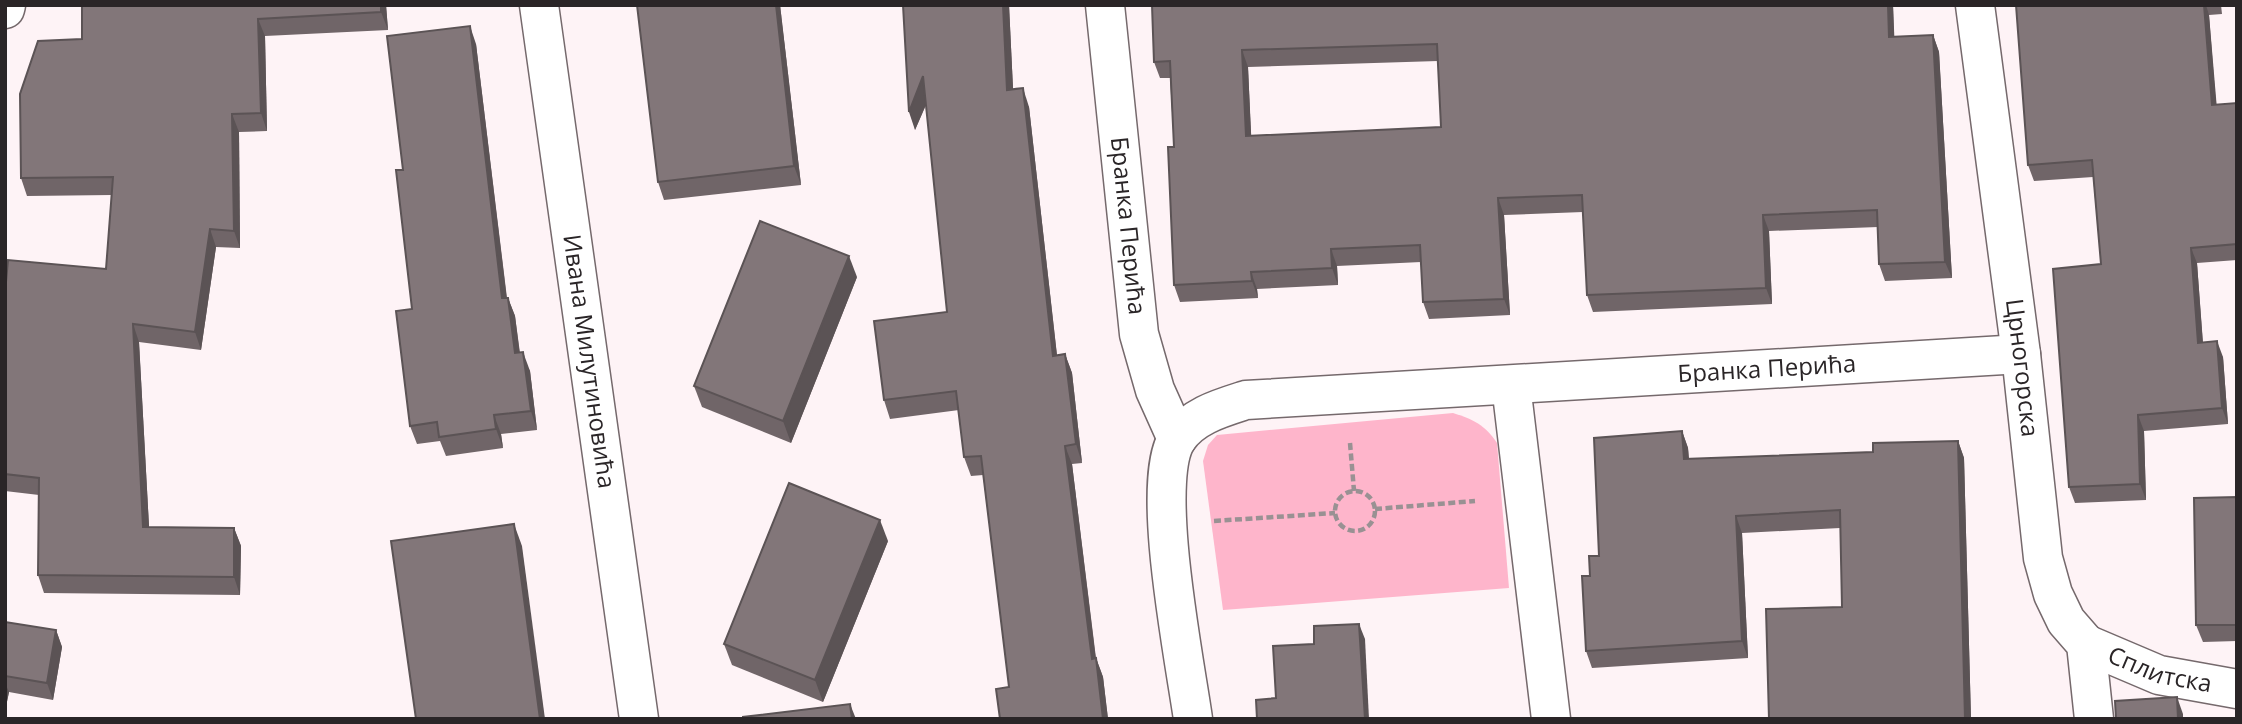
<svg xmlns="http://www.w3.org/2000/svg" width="2242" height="724" font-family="'Open Sans',sans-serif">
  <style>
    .green { fill: #feb5cb }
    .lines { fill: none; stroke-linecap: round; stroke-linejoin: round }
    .minor-casing { stroke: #75696c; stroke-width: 41 }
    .path { stroke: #999193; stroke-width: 4.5; stroke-dasharray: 7 3.5; stroke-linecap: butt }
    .minor { stroke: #fff; stroke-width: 38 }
    .wall { fill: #706568; fill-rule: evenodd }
    .shaded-wall { fill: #5b5355 }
    .building { fill: #827679; stroke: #5b5355; stroke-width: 2; fill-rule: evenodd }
    .labels { text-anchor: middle; stroke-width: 7; stroke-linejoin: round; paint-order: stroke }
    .street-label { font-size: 24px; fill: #2a2527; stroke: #fff }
  </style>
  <rect width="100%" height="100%" fill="#fef3f6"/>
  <path class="green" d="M1453,413C1473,419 1485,425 1497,443L1509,588L1223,610L1203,461L1208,445L1217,435Z"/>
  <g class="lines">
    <g class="minor-casing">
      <g id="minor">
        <path id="s1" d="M539,5L639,719"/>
        <path id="s2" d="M1105,5L1139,334L1155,390L1177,439"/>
        <path id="s3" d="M1975,5L2021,354L2043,558L2053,594L2066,621L2086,644L2094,719"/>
        <path d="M5,9L6,5"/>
        <path d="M1511,385L1551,719"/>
        <path id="s4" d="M2086,644L2159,675L2237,689"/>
        <path id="s5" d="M1193,719C1185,662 1149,482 1177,439C1192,416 1221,408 1246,400L2021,354"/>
      </g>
    </g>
    <g class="path">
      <path d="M1350,443L1354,491"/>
      <circle cx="1355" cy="511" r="20"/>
      <path d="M1375,509L1475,501"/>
      <path d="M1214,521L1335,513"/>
    </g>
    <use href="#minor" class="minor"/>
  </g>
  <g class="wall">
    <path d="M82,5H386L388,30L265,36L267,131L239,132L240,248L216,247L201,350L139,342L149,527L234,528L241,546L240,595L44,593L38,575L39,495L5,491V293L106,269L112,195L27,196L21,178L82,39Z"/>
    <path d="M637,5H780L801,185L664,200L658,182Z"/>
    <path d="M903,5H1009L1013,89L1029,107L1057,355L1065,354L1072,373L1082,463L1072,464L1096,658L1103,677L1108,719H1000L1009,687L983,475L971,476L964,457L959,410L890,419L884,400L947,312L926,105L915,130Z"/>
    <path d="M1152,5H1893L1894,37L1933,35L1939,52L1952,278L1885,281L1879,264L1878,227L1769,231L1772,304L1593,312L1587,295L1583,212L1504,215L1510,315L1429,319L1423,302L1421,262L1337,266L1338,285L1257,289L1258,298L1180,302L1174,285V147L1170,78H1160L1154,62ZM1438,61L1441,127L1251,136L1248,67Z"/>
    <path d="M2016,5H2221L2222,14L2209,15L2216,105L2237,103V260L2197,263L2203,343L2223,357L2228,424L2144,431L2146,500L2075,503L2069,487L2101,264L2093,177L2034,181L2028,165Z"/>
    <path d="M476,44L507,298H508L515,316L520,353L530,371L537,430L501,434L503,448L446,456L440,441L417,444L410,426L412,309L403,170Z"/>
    <path d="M857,277L791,443L702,407L694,386Z"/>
    <path d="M1682,431L1688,448L1689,459L1873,452L1958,441L1964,458L1971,719H1769L1842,607L1840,528L1742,533L1748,658L1592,668L1586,651L1590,576L1599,556Z"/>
    <path d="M2237,497V641L2203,642L2196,625Z"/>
    <path d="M888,541L823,702L732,665L724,644Z"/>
    <path d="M5,622L56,630L62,647L53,700L9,692L5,711Z"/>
  </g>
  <g class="shaded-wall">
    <path d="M381,5H386L388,30L381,12Z"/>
    <path d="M776,5H780L801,185L794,166Z"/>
    <path d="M1003,5H1009L1014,109L1007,90Z"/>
    <path d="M1888,5H1893L1895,53L1889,37Z"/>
    <path d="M2204,5H2206L2209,15L2218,121L2212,105Z"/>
    <path d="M258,19L265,36L267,131L261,113Z"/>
    <path d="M470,26L476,44L509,317L502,298Z"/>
    <path d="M1933,35L1939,52L1952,278L1945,262Z"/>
    <path d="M1242,50L1248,67L1252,153L1246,136Z"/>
    <path d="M923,76L930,95L915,130L909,112Z"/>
    <path d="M1023,88L1029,107L1059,374L1053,356Z"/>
    <path d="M232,114L239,132L240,248L234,231Z"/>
    <path d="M1498,198L1504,215L1510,315L1504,299Z"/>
    <path d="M1763,215L1769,231L1772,304L1766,288Z"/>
    <path d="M210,229L216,247L201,350L195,332Z"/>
    <path d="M2191,248L2197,263L2204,359L2198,343Z"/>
    <path d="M1331,249L1337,266L1338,285L1332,268Z"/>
    <path d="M849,256L857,277L791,443L783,421Z"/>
    <path d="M1251,272L1257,289L1258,298L1252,281Z"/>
    <path d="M508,298L515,316L522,372L515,353Z"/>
    <path d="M133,324L139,342L150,544L143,527Z"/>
    <path d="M2217,341L2223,357L2228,424L2222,408Z"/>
    <path d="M523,352L530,371L537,430L531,411Z"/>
    <path d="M1065,354L1072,373L1082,463L1076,444Z"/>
    <path d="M494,415L501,434L503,448L496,429Z"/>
    <path d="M2138,415L2144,431L2146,500L2140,484Z"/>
    <path d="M1682,431L1688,448L1690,475L1684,459Z"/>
    <path d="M1958,441L1964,458L1971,719H1965Z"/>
    <path d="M1065,446L1072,464L1098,677L1092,659Z"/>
    <path d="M1736,516L1742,533L1748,658L1742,641Z"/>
    <path d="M880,520L888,541L823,702L815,680Z"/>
    <path d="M514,524L522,546L545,719H540Z"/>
    <path d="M234,528L241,546L240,595L234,577Z"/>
    <path d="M1359,624L1365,639L1369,719H1365Z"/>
    <path d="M56,630L62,647L53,700L47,683Z"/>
    <path d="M1096,658L1103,677L1108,719H1103Z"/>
    <path d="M5,683L9,692L5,711Z"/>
    <path d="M2177,697L2183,714V719H2178Z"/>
    <path d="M850,704L856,719H852Z"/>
  </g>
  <g class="building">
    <path d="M82,5H381V12L258,19L261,113L232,114L234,231L210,229L195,332L133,324L143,527L234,528V577L38,575L39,478L5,474V293L8,260L106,269L113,177L21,178L20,94L38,41L82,39Z"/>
    <path d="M637,5H776L794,166L658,182Z"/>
    <path d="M903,5H1003L1007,90L1023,88L1053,356L1065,354L1076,444L1065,446L1092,659L1096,658L1103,719H1000L996,689L1009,687L981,456L964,457L956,391L884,400L874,321L947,312L923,76L909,112Z"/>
    <path d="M1152,5H1888L1889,37L1933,35L1945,262L1879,264L1877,210L1763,215L1766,288L1587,295L1582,195L1498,198L1504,299L1423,302L1420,245L1331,249L1332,268L1251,272L1252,281L1174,285L1168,147H1174L1170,61L1154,62ZM1437,44L1441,127L1246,136L1242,50Z"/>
    <path d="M2016,5H2204L2212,105L2237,103V244L2191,248L2198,343L2217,341L2222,408L2138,415L2140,484L2069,487L2053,269L2101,264L2092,160L2028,165Z"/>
    <path d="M470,26L502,298H508L515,353L523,352L531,411L494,415L496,429L439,437L437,422L410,426L396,311L412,309L396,170H403L387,36Z"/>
    <path d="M760,221L849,256L783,421L694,386Z"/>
    <path d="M1682,431L1684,459L1873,452V443L1958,441L1965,719H1769L1766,609L1842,607L1840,510L1736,516L1742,641L1586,651L1582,576H1590L1589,556H1599L1594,438Z"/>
    <path d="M789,483L880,520L815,680L724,644Z"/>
    <path d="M2237,497V625H2196L2194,498Z"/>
    <path d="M514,524L540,719H416L391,541Z"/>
    <path d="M5,622L56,630L47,683L5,676Z"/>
    <path d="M1359,624L1365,719H1257L1256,700L1276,698L1273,646L1314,644V626Z"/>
    <path d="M2177,697L2178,719H2116L2115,701Z"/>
    <path d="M850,704L852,719H743V717Z"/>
  </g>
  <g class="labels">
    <g class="street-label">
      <text dy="8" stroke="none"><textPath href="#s2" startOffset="222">Бранка Перића</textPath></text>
      <text dy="8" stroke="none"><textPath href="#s1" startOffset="360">Ивана Милутиновића</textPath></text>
      <text dy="8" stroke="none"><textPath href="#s3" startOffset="366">Црногорска</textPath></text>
      <text dy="8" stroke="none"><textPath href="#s5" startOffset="886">Бранка Перића</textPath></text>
      <text dy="8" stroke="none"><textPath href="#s4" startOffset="79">Сплитска</textPath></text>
    </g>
  </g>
  <rect width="2242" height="724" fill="none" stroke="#2a2527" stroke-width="14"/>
</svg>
